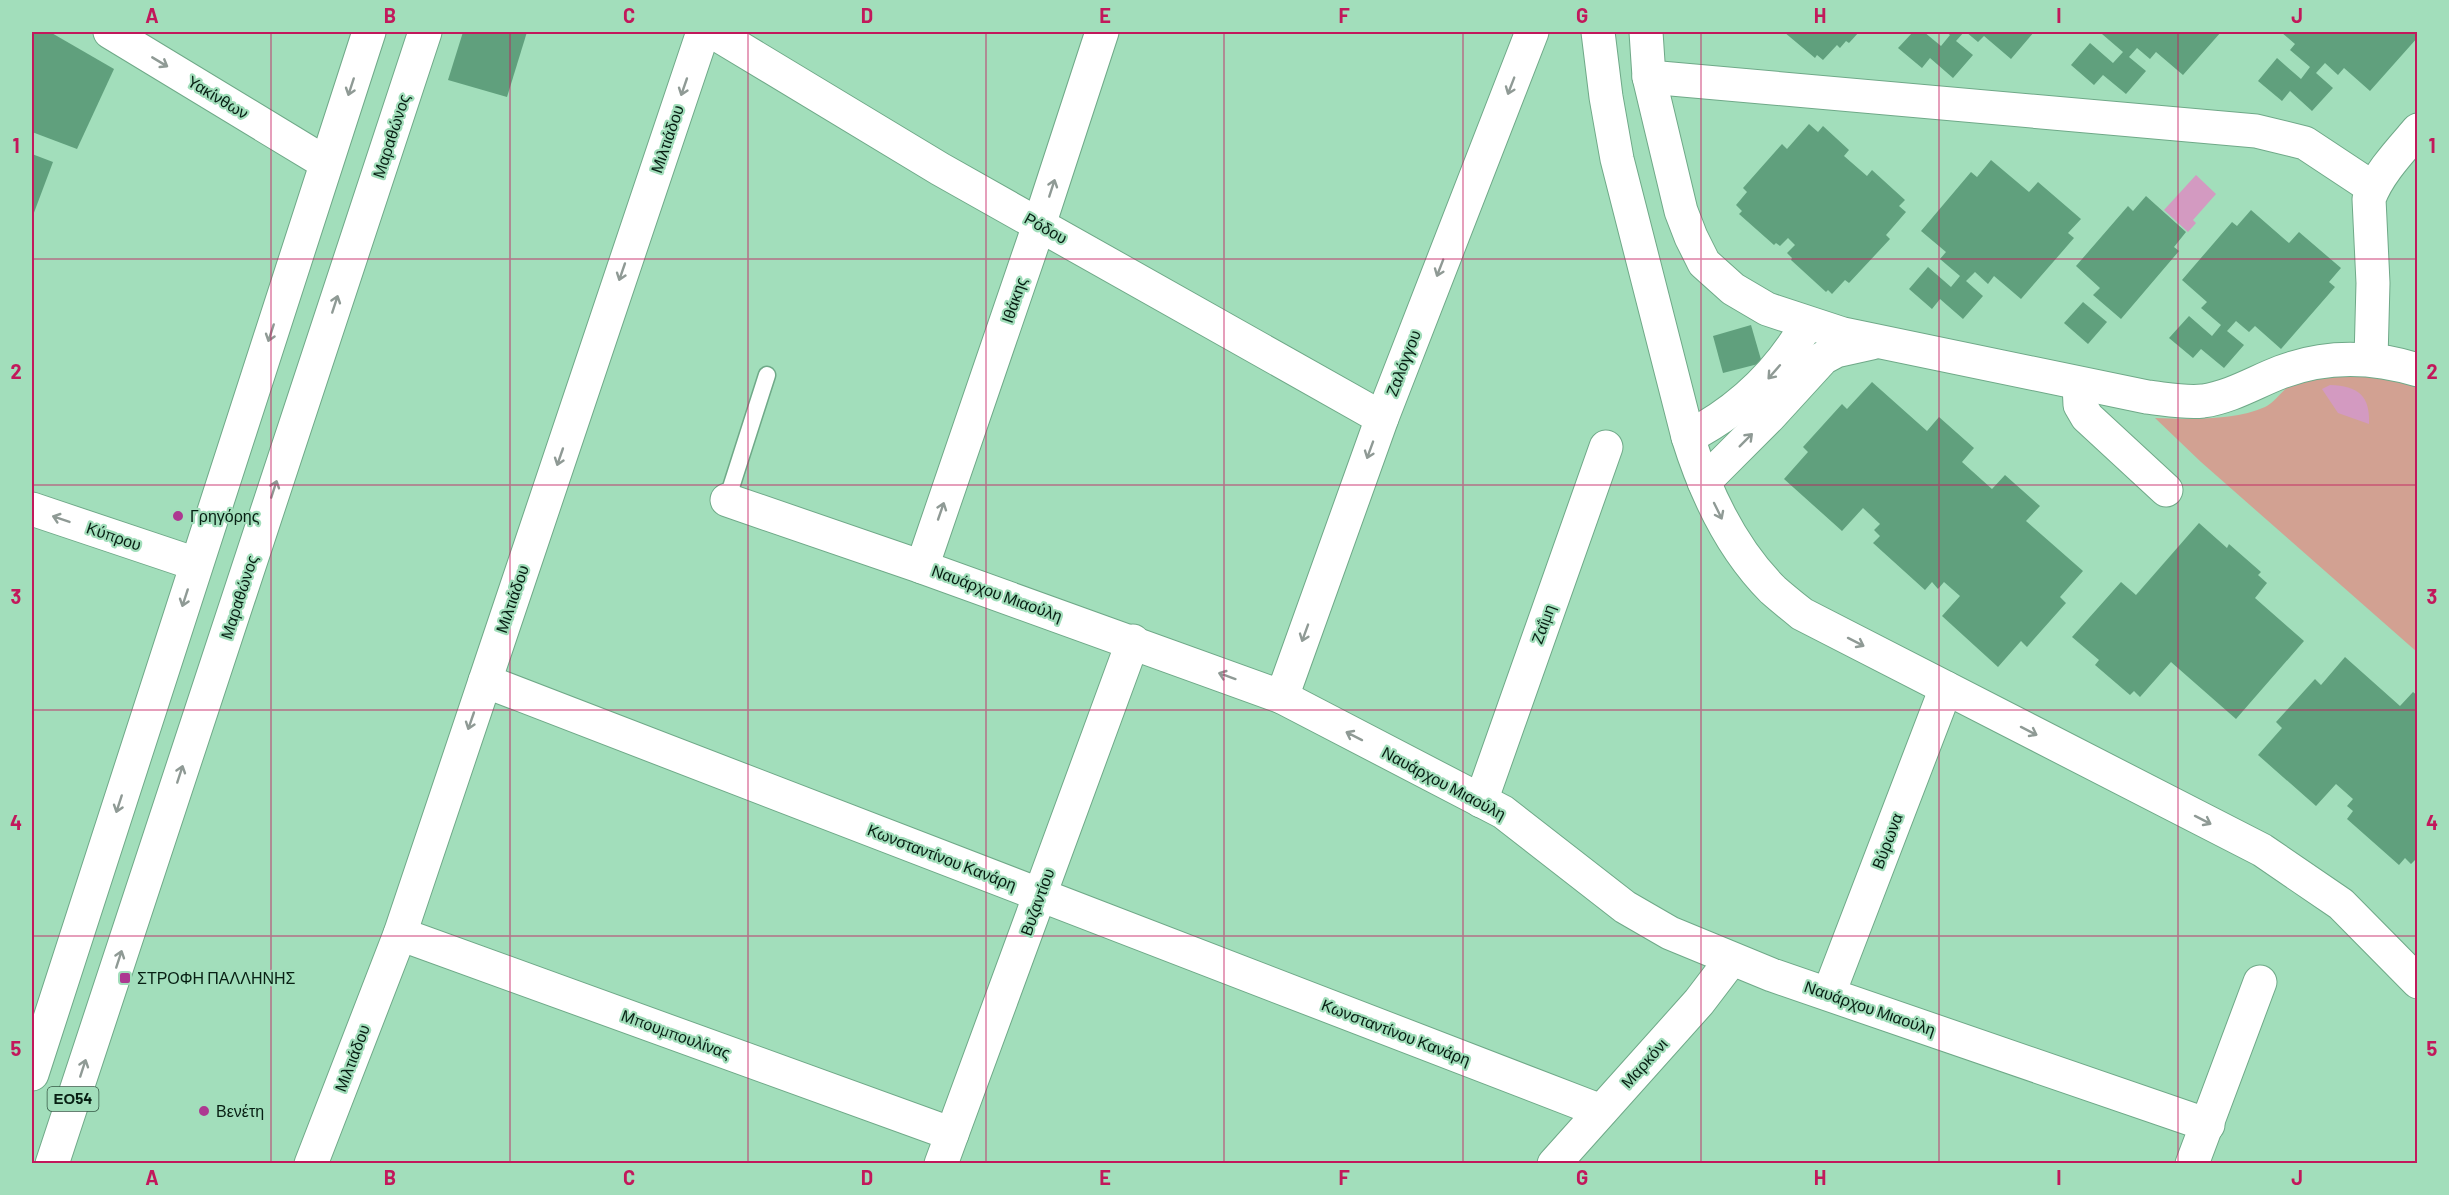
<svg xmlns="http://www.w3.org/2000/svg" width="2449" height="1195" font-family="Barlow,sans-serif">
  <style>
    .green { fill: #d2a192 }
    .water { fill: #d39ac1 }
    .building { fill: #60a07d }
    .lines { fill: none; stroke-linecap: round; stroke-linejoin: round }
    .service-casing { stroke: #6fa988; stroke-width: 19 }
    .minor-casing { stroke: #6fa988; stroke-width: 35 }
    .tertiary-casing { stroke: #6fa988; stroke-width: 35 }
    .primary-casing { stroke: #6fa988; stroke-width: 35 }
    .service { stroke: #fff; stroke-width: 16 }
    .minor { stroke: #fff; stroke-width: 33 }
    .tertiary { stroke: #fff; stroke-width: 33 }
    .primary { stroke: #fff; stroke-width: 33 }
    .oneway { stroke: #8f9a95 }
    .grid { fill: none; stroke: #c2185b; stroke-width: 1.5; stroke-opacity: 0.55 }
    .poi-dot { fill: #ad3991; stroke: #a2debb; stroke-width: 2 }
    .labels { text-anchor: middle; stroke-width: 4.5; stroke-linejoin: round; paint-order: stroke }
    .shield { fill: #a2debb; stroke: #365845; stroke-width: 1.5 }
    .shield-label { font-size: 15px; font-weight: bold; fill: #071f13 }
    .street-label { font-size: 16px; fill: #071f13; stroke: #a2debb }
    .poi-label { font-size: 16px; fill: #071f13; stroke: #a2debb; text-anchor: start }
    .neatline { fill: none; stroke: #c2185b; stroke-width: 2 }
    .grid-label { font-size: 20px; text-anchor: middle; font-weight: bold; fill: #c2185b }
  </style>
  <rect width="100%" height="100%" fill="#a2debb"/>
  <path class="green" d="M2355,371L2417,387V652L2201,462L2155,418C2188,419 2234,421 2265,407C2274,403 2281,392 2289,386C2312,368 2327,372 2355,371Z"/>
  <g class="water">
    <path d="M2196,175L2216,194L2193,220L2196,223L2188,232L2164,210Z"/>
    <path d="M2330,385C2358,386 2370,395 2369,424L2338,413L2322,389Z"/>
  </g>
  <g class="building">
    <path d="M32,32H50L114,69L77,149L32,132Z"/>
    <path d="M463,32H527L507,97L448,80Z"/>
    <path d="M1784,32H1859L1849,43L1846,41L1840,48L1837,45L1823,60L1817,55L1815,58Z"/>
    <path d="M1913,32H1924L1941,46L1950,35L1946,32H1964L1956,41L1973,55L1953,78L1930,58L1922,68L1898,48Z"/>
    <path d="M1966,32H2034L2011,59L1984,36L1978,42Z"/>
    <path d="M2105,32H2221L2183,75L2156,52L2150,59L2137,48L2129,57L2146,71L2126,94L2103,75L2094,85L2071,65L2090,43L2113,63L2123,52L2102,34Z"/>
    <path d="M2281,32H2418V37L2370,91L2344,68L2338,75L2325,63L2316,73L2333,88L2312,111L2290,91L2282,101L2258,81L2277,58L2301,79L2310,67L2290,50L2295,44Z"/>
    <path d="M1809,124L1818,132L1823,126L1849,150L1844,156L1867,176L1872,170L1905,200L1899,206L1906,212L1886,235L1890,239L1849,283L1845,280L1832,294L1828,290L1826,292L1791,260L1792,258L1787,253L1795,245L1788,238L1780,246L1776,243L1774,245L1739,214L1742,211L1736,205L1747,192L1743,188L1782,144L1787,149Z"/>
    <path d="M32,154L53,162L32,218Z"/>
    <path d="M1991,160L2029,192L2038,182L2081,219L2068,233L2074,238L2021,299L1994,276L1988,284L1975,272L1966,281L1983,296L1963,319L1940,299L1932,309L1909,289L1928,267L1951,287L1960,276L1940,259L1946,252L1921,231L1971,172L1977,177Z"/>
    <path d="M2146,196L2186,232L2174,247L2179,251L2121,319L2093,295L2100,288L2076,266L2128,206L2133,211Z"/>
    <path d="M2251,210L2289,243L2299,232L2341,268L2329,282L2335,287L2281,349L2255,326L2249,332L2236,321L2227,331L2244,345L2224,368L2201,349L2193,358L2169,338L2189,316L2212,336L2221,325L2201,308L2207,302L2182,280L2232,222L2237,226Z"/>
    <path d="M2083,302L2107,322L2088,344L2064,323Z"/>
    <path d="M1751,325L1762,363L1723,373L1713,336Z"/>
    <path d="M1872,382L1927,431L1939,417L1974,448L1962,462L1992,489L2005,475L2040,506L2026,521L2083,571L2060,597L2066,603L2027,647L2021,641L1998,667L1942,616L1960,596L1944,582L1938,589L1932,582L1925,590L1873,543L1880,536L1874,530L1880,524L1863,508L1842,531L1784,479L1808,452L1803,447L1842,404L1847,409Z"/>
    <path d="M2199,523L2227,548L2229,544L2261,572L2258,575L2267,583L2255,598L2304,641L2236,719L2171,662L2140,697L2134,691L2130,695L2095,665L2099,660L2072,637L2121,582L2136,595Z"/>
    <path d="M2345,657L2400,706L2413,692L2418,696V857L2411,864L2405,858L2399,865L2347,819L2353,811L2347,806L2353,799L2336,784L2316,806L2258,755L2282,728L2276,722L2315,679L2321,685Z"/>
  </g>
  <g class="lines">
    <g class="service-casing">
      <path id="service" d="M727,500L767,375"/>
    </g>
    <g class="minor-casing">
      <g id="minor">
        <path d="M110,32L326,163"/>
        <path d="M713,32L940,169L1382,418"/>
        <path d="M1598,32L1606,97L1617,159L1688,437C1705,492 1732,549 1773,590C1782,598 1792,606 1802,614L2262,850L2341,904L2418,982"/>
        <path d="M1646,32L1649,77L1681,211L1691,237L1704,263L1733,289L1767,309L1843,334L2147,397C2166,399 2184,403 2203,401C2231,397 2255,382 2281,372C2326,355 2372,356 2418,370"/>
        <path d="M1649,77L2256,131L2305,143L2373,188"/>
        <path d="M2371,359L2373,283L2369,199C2378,174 2400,151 2418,130"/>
        <path d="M2079,384L2080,405L2087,417L2166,490"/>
        <path d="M1688,437C1739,411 1778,374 1807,324"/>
        <path d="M1704,482L1769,417L1823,358L1836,351L1872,343"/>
        <path d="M727,500L922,567"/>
        <path d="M32,509L196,564"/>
        <path d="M485,681L1601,1111"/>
        <path d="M1282,697L1503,812L1625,907L1670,933L1772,975L2208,1125"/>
        <path d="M1481,801L1606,447"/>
        <path d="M400,934L952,1134"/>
        <path d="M1829,993L1946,688"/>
        <path d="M311,1164L400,934L703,32"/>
        <path d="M1554,1164L1699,1002L1731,960"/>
        <path d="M2192,1164L2260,982"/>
      </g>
    </g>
    <g class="tertiary-casing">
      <g id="tertiary">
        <path d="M1102,32L1039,225L922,567L1282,697L1382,418L1532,32"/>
        <path d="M941,1164L1133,641"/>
      </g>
    </g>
    <g class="primary-casing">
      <g id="primary">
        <path d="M32,1074L369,32"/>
        <path d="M52,1164L425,32"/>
      </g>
    </g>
    <use href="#service" class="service"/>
    <use href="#minor" class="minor"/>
    <use href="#tertiary" class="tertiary"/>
    <use href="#primary" class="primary"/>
  </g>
  <defs><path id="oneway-shaft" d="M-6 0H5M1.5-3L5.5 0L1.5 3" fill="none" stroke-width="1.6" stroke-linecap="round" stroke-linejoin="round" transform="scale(1.5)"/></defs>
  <g class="oneway">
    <use href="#oneway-shaft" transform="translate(160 62) rotate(31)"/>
    <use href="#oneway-shaft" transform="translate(1511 86) rotate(111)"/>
    <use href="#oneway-shaft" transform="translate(351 87) rotate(108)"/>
    <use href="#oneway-shaft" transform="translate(684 87) rotate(109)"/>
    <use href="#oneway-shaft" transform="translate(1052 188) rotate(-72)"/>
    <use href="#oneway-shaft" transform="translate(1440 268) rotate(111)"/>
    <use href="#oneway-shaft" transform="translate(622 272) rotate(109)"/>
    <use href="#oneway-shaft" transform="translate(335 304) rotate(-72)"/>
    <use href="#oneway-shaft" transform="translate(271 333) rotate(108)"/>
    <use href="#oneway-shaft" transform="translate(1774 372) rotate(131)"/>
    <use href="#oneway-shaft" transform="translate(1746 440) rotate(-45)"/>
    <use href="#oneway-shaft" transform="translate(1370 450) rotate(110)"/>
    <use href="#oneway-shaft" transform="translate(560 457) rotate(109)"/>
    <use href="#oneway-shaft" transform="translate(274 489) rotate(-72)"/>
    <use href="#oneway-shaft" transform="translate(941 511) rotate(-71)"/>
    <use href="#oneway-shaft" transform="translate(1718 511) rotate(64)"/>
    <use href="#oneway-shaft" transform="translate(61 519) rotate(-161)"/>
    <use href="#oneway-shaft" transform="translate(185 598) rotate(108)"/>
    <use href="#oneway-shaft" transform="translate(1305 633) rotate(110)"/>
    <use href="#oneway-shaft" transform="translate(1856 642) rotate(27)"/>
    <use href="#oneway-shaft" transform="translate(1227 676) rotate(-160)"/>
    <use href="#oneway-shaft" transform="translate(471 721) rotate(109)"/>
    <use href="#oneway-shaft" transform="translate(2029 731) rotate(27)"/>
    <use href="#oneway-shaft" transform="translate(1354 736) rotate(-153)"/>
    <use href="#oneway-shaft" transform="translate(180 774) rotate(-72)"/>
    <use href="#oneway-shaft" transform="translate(119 804) rotate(108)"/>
    <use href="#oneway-shaft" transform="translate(2203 820) rotate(27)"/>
    <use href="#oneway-shaft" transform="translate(119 959) rotate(-72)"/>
    <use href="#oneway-shaft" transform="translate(83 1068) rotate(-72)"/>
  </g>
  <path class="grid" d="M271,32V1164M510,32V1164M748,32V1164M986,32V1164M1224,32V1164M1463,32V1164M1701,32V1164M1939,32V1164M2178,32V1164M32,259H2418M32,485H2418M32,710H2418M32,936H2418"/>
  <g class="poi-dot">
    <circle cx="178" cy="516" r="6"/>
    <rect x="119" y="972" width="12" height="12" rx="3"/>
    <circle cx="204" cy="1111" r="6"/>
  </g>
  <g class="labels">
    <rect class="shield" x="47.5" y="1087" width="51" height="24" rx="4.5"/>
    <g class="shield-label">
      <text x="73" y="1104">ΕΟ54</text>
    </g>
    <g class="street-label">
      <text transform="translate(218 97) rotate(31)" y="6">Υακίνθων</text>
      <text transform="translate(391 136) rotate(-72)" y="6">Μαραθώνος</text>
      <text transform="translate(667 139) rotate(-71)" y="6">Μιλτιάδου</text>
      <text transform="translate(1046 228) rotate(29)" y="6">Ρόδου</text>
      <text transform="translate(1014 300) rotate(-71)" y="6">Ιθάκης</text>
      <text transform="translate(1403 363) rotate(-69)" y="6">Ζαλόγγου</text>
      <text transform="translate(114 536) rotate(19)" y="6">Κύπρου</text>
      <text transform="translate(997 593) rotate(20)" y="6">Ναυάρχου Μιαούλη</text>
      <text transform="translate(239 597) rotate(-72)" y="6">Μαραθώνος</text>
      <text transform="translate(512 599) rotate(-71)" y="6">Μιλτιάδου</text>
      <text transform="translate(1543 624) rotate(-70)" y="6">Ζαΐμη</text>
      <text transform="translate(1444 783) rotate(28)" y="6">Ναυάρχου Μιαούλη</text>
      <text transform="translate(1887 841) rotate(-69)" y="6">Βύρωνα</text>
      <text transform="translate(942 857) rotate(21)" y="6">Κωνσταντίνου Κανάρη</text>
      <text transform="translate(1037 902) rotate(-70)" y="6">Βυζαντίου</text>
      <text transform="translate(1870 1008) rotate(19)" y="6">Ναυάρχου Μιαούλη</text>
      <text transform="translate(1396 1032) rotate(21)" y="6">Κωνσταντίνου Κανάρη</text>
      <text transform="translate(676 1034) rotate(20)" y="6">Μπουμπουλίνας</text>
      <text transform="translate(352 1058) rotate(-69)" y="6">Μιλτιάδου</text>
      <text transform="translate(1644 1063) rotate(-48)" y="6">Μαρκόνι</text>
    </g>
    <g class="poi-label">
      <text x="190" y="522">Γρηγόρης</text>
      <text x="137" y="984">ΣΤΡΟΦΗ ΠΑΛΛΗΝΗΣ</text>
      <text x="216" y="1117">Βενέτη</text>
    </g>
  </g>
  <rect width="2449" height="1195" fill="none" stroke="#a2debb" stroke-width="66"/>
  <rect x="33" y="33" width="2383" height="1129" class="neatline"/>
  <g class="grid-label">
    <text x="152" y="23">A</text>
    <text x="390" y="23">B</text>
    <text x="629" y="23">C</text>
    <text x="867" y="23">D</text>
    <text x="1105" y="23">E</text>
    <text x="1344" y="23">F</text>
    <text x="1582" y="23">G</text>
    <text x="1820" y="23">H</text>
    <text x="2059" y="23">I</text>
    <text x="2297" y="23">J</text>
    <text x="16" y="153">1</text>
    <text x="2432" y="153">1</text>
    <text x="16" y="379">2</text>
    <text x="2432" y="379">2</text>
    <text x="16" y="604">3</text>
    <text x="2432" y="604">3</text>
    <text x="16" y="830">4</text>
    <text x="2432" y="830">4</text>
    <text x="16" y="1056">5</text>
    <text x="2432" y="1056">5</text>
    <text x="152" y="1185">A</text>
    <text x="390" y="1185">B</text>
    <text x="629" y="1185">C</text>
    <text x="867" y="1185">D</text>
    <text x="1105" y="1185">E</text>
    <text x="1344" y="1185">F</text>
    <text x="1582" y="1185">G</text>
    <text x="1820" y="1185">H</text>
    <text x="2059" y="1185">I</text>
    <text x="2297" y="1185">J</text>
  </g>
</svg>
